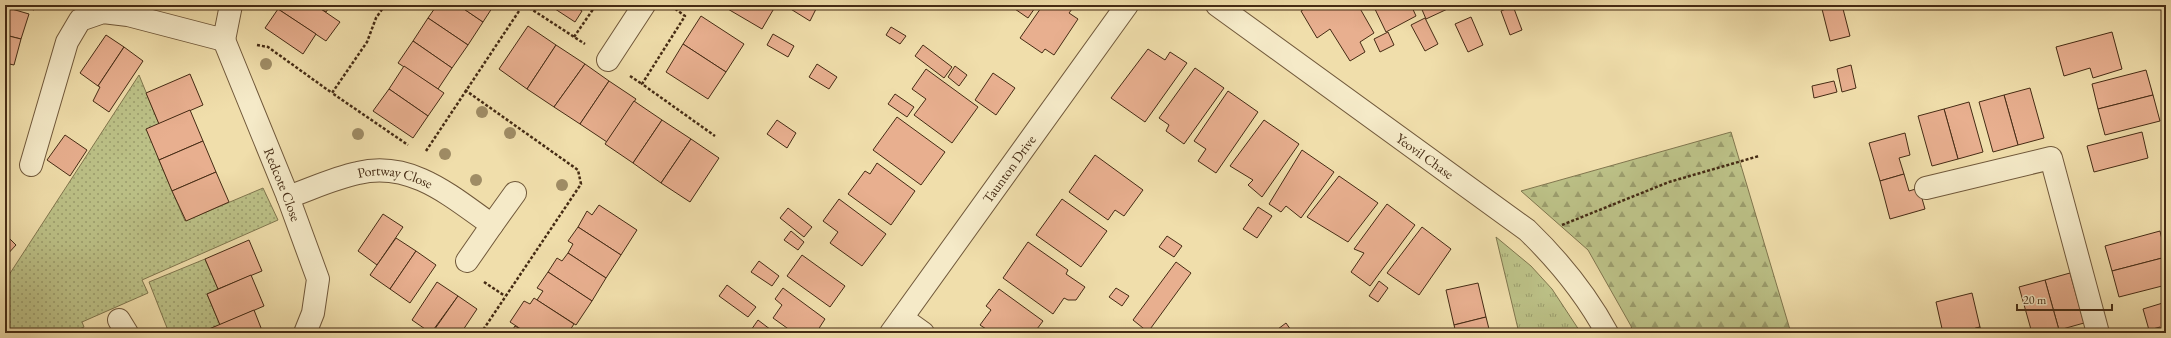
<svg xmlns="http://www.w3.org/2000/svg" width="2171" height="338" font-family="'EB Garamond',serif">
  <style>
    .grass { fill: url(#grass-dots); stroke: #80764e }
    .forest { fill: url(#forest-firs); stroke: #80764e }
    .park { fill: url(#park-tufts); stroke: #80764e }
    .building { fill: #e8af8f; stroke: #452b14 }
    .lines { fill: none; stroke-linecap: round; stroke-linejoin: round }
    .street-casing { stroke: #70583a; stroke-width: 24 }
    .path { stroke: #452b14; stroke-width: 2.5; stroke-dasharray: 3 2; stroke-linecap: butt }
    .street { stroke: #f5eac8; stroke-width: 22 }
    .tree { fill: #9f8c65 }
    .labels { text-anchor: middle; stroke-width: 3.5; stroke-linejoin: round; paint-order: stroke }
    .street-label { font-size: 14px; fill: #452b14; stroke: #f5eac8 }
  </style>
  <defs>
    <pattern id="grass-dots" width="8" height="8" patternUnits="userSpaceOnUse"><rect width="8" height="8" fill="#bcc187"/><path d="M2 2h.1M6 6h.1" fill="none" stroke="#9b9d6d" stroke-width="1.8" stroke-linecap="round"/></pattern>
    <pattern id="forest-firs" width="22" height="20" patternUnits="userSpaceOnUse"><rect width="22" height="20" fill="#bcc187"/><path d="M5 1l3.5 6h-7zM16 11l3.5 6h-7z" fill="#9b9d6d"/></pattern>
    <pattern id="park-tufts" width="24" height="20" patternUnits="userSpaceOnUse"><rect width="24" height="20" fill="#bcc187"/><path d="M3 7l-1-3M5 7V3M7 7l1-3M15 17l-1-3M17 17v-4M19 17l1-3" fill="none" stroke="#9b9d6d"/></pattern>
  </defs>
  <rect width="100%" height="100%" fill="#f0deab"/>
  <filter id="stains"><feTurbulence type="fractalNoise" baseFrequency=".005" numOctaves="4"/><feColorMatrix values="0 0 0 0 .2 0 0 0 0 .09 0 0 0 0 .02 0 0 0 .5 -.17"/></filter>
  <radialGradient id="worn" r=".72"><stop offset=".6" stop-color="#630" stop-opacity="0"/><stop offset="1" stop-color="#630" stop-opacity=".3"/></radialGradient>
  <g class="grass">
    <path d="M139,75L159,124V160L185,221L263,188L278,220L142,280L148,293L82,322L84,327L71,333H5V281Z"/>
    <path d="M205,259L218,289L207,294L220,325L209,329L211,333H169L149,282Z"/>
  </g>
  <path class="forest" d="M1731,132L1791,333H1633L1631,326L1588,250L1521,191Z"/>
  <path class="park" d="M1496,237L1531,266L1552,289L1581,333H1519Z"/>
  <g class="building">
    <path d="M17,5H36L34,10Z"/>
    <path d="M276,5H315L340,22L326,41L275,7Z"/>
    <path d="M315,5H331L326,12Z"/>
    <path d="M437,5H458L483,22L468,45L428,18Z"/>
    <path d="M458,5H494L483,22Z"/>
    <path d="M549,5H578L576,7L582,11L575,22Z"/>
    <path d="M721,5H776L762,29Z"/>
    <path d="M791,5H810L816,9L810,21L789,8Z"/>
    <path d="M1014,5H1037L1028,18L1012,7Z"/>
    <path d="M1043,5H1075L1069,13L1078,19L1054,55L1045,49L1042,53L1020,38Z"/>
    <path d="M1311,5H1358L1374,33L1360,42L1365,52L1350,61L1330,29L1317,38L1301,11Z"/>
    <path d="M1373,5H1411L1416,16L1386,32Z"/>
    <path d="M1420,5H1456L1426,19Z"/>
    <path d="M1821,5H1842L1850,36L1830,41Z"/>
    <path d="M1513,6L1522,30L1510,35L1501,11Z"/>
    <path d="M5,7L29,14L21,39L5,35Z"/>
    <path d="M278,9L316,34L303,54L265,28Z"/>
    <path d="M701,16L744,44L726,72L683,44Z"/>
    <path d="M1471,17L1483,45L1468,52L1455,24Z"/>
    <path d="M428,18L468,45L452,68L413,41Z"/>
    <path d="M1425,18L1438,44L1425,51L1411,25Z"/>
    <path d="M528,26L556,45L527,89L499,69Z"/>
    <path d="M891,27L906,36L900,44L886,35Z"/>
    <path d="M1388,32L1394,45L1380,52L1374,39Z"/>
    <path d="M2112,32L2122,69L2093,78L2090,68L2064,76L2056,47Z"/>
    <path d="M773,34L794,46L788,57L767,45Z"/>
    <path d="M5,35L21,39L14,65L5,63Z"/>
    <path d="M106,35L124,47L98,86L80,73Z"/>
    <path d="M413,41L452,68L438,89L398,63Z"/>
    <path d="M683,44L726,72L708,99L666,72Z"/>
    <path d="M556,45L585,64L554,107L527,89Z"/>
    <path d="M923,45L952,67L944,78L915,56Z"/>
    <path d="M124,47L143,61L109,112L93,101L100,87L98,86Z"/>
    <path d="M1148,49L1165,60L1170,52L1187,63L1145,122L1111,98Z"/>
    <path d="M585,64L609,81L580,124L554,107Z"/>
    <path d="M817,64L837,77L829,89L809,77Z"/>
    <path d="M1851,65L1856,88L1842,92L1837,69Z"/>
    <path d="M404,66L444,93L428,116L389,89Z"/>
    <path d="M955,66L967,75L959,86L948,77Z"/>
    <path d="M1195,68L1224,88L1184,144L1166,131L1169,125L1159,118Z"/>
    <path d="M926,69L978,107L952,143L914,115L926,99L912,89Z"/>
    <path d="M2146,70L2153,95L2098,109L2092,84Z"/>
    <path d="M993,73L1015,88L996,115L975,100Z"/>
    <path d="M190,74L203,105L159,124L146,93Z"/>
    <path d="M609,81L636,99L607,142L580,124Z"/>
    <path d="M1834,81L1837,92L1814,98L1812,86Z"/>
    <path d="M2030,88L2044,138L2018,145L2004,95Z"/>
    <path d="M389,89L428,116L413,138L373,111Z"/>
    <path d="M1228,91L1258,112L1216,173L1198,161L1206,149L1194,141Z"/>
    <path d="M895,94L914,107L907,117L888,104Z"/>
    <path d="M2004,95L2018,145L1993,152L1979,102Z"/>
    <path d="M2153,95L2160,121L2105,135L2098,109Z"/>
    <path d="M634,101L662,120L633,163L605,144Z"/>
    <path d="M1969,102L1983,152L1958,159L1944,109Z"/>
    <path d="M1944,109L1958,159L1932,166L1918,116Z"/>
    <path d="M190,110L203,141L159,160L146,129Z"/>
    <path d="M897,117L945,152L921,185L873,150Z"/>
    <path d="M662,120L691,139L661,183L633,163Z"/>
    <path d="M777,120L796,133L787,148L767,134Z"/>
    <path d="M1264,120L1299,144L1262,197L1248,185L1253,180L1230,166Z"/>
    <path d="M2142,132L2148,158L2094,172L2087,146Z"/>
    <path d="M1905,133L1910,155L1899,158L1904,174L1880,181L1869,143Z"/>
    <path d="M65,135L87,150L70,176L47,160Z"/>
    <path d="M691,139L719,158L690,202L661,183Z"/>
    <path d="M203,141L216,172L172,191L159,160Z"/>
    <path d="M1302,150L1334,172L1301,218L1286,206L1281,212L1269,204Z"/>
    <path d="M1095,155L1143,190L1124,216L1115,210L1108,220L1069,192Z"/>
    <path d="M877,163L915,191L891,225L848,194L865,171L870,174Z"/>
    <path d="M216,172L229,202L186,221L172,191Z"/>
    <path d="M1904,174L1909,191L1919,188L1925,209L1890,219L1880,181Z"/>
    <path d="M1339,176L1378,203L1348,242L1307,217Z"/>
    <path d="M839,199L886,234L862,266L830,243L838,232L823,221Z"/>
    <path d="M1062,199L1107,231L1081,267L1036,235Z"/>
    <path d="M1387,204L1415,225L1370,286L1351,272L1364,253L1354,249Z"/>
    <path d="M599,205L637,230L621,255L578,227L587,211L592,215Z"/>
    <path d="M1258,207L1272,216L1257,238L1243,229Z"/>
    <path d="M788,208L812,227L804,237L780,218Z"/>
    <path d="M383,214L403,227L377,265L358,251Z"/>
    <path d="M578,227L621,255L606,278L568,253L573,244L568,241Z"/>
    <path d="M1422,227L1451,249L1419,295L1387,273Z"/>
    <path d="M791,231L804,242L798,250L784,240Z"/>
    <path d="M2160,231L2166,257L2112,271L2105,246Z"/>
    <path d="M5,234L16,245L5,257Z"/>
    <path d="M1167,236L1182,246L1174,257L1159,247Z"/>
    <path d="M396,238L416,251L390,289L370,275Z"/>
    <path d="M249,240L262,271L218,289L205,259Z"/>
    <path d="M1028,242L1068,270L1066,274L1085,287L1076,300H1068L1064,298L1053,314L1003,278Z"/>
    <path d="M416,251L436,265L410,303L390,289Z"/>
    <path d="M568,253L606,278L592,301L548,272L557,258L562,261Z"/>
    <path d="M802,255L845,286L830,307L787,276Z"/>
    <path d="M2166,257V285L2119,297L2112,271Z"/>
    <path d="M759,261L779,276L772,286L751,272Z"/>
    <path d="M1176,262L1191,273L1148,332L1133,320Z"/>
    <path d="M548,272L592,301L576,325L537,300L543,291L537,288Z"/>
    <path d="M2070,273L2084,323L2059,330L2045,280Z"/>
    <path d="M251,275L264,306L220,325L207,294Z"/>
    <path d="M2045,280L2059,330L2048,333H2032L2019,287Z"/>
    <path d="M1379,281L1388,288L1378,302L1369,296Z"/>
    <path d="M437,282L458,296L431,333L412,320Z"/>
    <path d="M1478,283L1486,317L1454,325L1446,290Z"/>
    <path d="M727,285L756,307L748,317L719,296Z"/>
    <path d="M783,288L825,319L816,333H794L773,318L782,305L775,299Z"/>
    <path d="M1116,288L1129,296L1122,306L1109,297Z"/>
    <path d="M999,289L1043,321L1034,333H992L980,325L991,310L986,306Z"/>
    <path d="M1972,293L1980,327L1958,333H1943L1936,302Z"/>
    <path d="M458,296L477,309L461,333H432Z"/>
    <path d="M534,298L574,324L568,333H527L510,322L524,301L530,304Z"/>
    <path d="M2166,302V333H2161L2160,327L2149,330L2143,309Z"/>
    <path d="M254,310L263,333H211L209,329Z"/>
    <path d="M1486,317L1490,333H1456L1454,325Z"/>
    <path d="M758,320L775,333H749Z"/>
    <path d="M1286,323L1293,333H1275L1274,332Z"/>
    <path d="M515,326L527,333H503L506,329L511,332Z"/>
    <path d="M1980,327L1982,333H1958Z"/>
  </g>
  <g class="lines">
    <g class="street-casing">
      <g id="street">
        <path id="s1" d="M1217,5L1527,230C1559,261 1586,294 1607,333"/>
        <path id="s2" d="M224,40L288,197L318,279L313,313L305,333"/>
        <path d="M608,60L644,5"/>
        <path d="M31,165L67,42L80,20L103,12L128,15L224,40L231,5"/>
        <path d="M1926,188L2051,158L2098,333"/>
        <path id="s3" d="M288,197C311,189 334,178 358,173C411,160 452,197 492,225L515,193"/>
        <path d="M467,261L492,225"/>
        <path d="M902,318L923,333"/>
        <path d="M119,320L127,333"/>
        <path id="s4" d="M891,333L1127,5"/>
      </g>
    </g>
    <g class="path">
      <path d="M385,5L376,18L367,42L332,93L408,145"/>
      <path d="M525,5L585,44"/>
      <path d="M676,5L674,8L685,16L642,84L715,136"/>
      <path d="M574,37L596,5"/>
      <path d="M257,45L268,47L332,93"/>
      <path d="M630,76L642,84"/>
      <path d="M465,90L578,170L581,184L481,333"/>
      <path d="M426,151L523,5"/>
      <path d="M1562,225L1669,182L1759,156"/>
      <path d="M484,282L505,296"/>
    </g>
    <use href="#street" class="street"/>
  </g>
  <g class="tree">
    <circle cx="266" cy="64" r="6"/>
    <circle cx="482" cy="112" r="6"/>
    <circle cx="510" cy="133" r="6"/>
    <circle cx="358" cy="134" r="6"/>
    <circle cx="445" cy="154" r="6"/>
    <circle cx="476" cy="180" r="6"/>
    <circle cx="562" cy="185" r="6"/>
  </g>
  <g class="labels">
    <g class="street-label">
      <text dy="5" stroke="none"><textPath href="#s1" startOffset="257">Yeovil Chase</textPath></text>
      <text dy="5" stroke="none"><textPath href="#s4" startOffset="202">Taunton Drive</textPath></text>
      <text dy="5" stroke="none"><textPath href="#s3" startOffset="112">Portway Close</textPath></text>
      <text dy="5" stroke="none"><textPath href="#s2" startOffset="156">Redcote Close</textPath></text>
    </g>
  </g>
  <rect width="2171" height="338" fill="none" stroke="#f0deab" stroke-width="20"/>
  <rect x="6" y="6" width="2159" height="326" fill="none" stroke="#452b14" stroke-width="2"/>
  <rect x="10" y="10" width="2151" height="318" fill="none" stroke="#452b14"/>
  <path d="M2017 304v6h95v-6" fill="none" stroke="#452b14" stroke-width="2"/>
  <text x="2023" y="304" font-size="12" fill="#452b14" stroke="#f5eac8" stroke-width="3" paint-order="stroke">20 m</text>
  <rect width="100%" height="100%" filter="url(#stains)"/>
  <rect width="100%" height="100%" fill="url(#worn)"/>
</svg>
